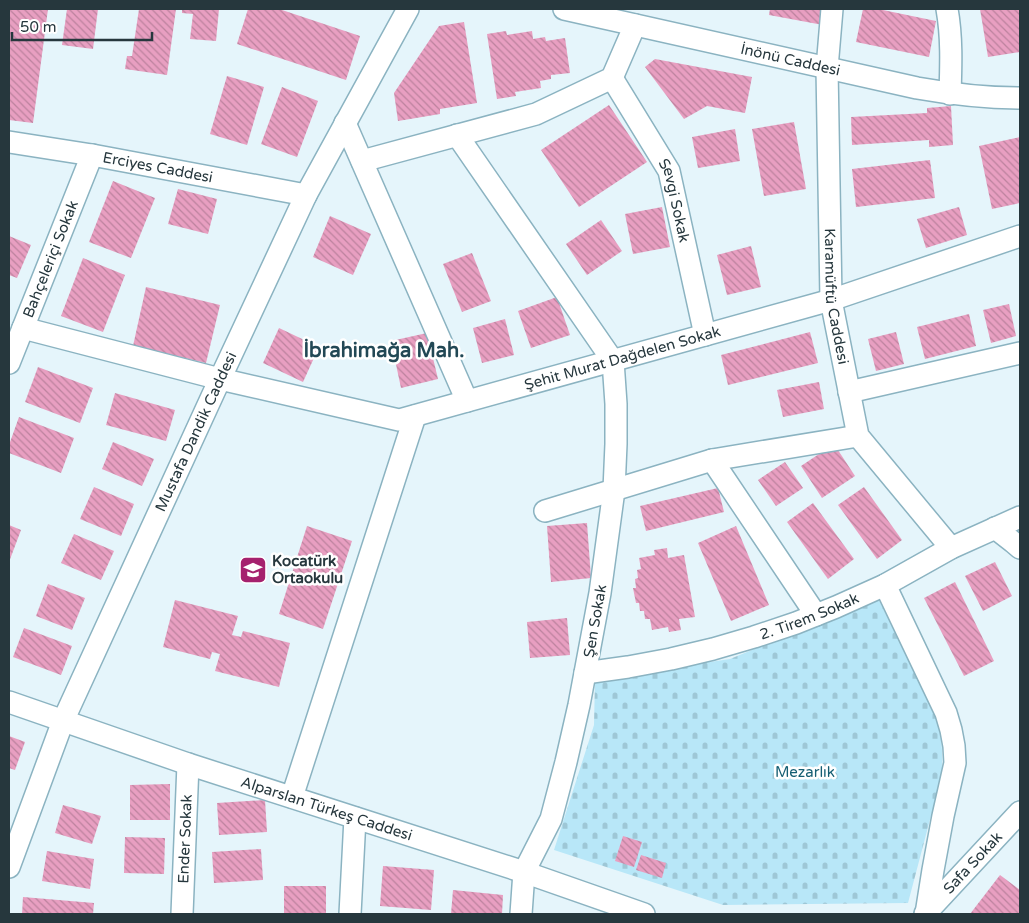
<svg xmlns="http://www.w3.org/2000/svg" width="1029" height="923" font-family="'Varela Round',sans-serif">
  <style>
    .cemetery { fill: url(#cemetery-stones) }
    .building { fill: url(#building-back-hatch) }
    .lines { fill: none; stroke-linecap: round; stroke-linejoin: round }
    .minor-casing { stroke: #8bb3c1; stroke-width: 24 }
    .minor { stroke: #fff; stroke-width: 21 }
    .labels { text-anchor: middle; stroke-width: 5; stroke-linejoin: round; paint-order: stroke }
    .street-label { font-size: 15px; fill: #26373d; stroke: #fff }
    .poi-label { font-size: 15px; font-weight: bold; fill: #26373d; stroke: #fff; text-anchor: start }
    .park-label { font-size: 15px; fill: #155e73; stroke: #fff }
    .district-label { font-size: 20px; font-weight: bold; fill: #224855; stroke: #fff }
  </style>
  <defs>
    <pattern id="cemetery-stones" width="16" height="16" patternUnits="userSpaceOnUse" patternTransform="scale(1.25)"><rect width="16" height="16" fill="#b8e7f8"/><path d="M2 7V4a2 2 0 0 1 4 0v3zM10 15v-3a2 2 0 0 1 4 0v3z" fill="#9ec7d6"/></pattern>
    <pattern id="building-back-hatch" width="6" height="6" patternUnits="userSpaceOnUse" patternTransform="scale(1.25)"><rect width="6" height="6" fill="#e89fc1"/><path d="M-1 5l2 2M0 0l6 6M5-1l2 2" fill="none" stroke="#bc829e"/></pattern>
  </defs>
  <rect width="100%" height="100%" fill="#e5f5fb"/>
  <path class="cemetery" d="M878,598L938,721C942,740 943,755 942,774L908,903L723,905L554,850L594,725L595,679L730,659Z"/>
  <g class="building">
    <path d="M9,9H48L33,123L9,120Z"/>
    <path d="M67,9H98L93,49L62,45Z"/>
    <path d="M139,9H176L167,75L125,69L127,56H132Z"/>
    <path d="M182,9H219L216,41L190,39L193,14L182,13Z"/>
    <path d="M248,9H279L360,36L346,80L237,44Z"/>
    <path d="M770,9H826L823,25L769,15Z"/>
    <path d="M863,9H878L936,21L929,57L856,42Z"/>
    <path d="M980,9H1020V52L988,57Z"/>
    <path d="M464,22L477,103L440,109V114L398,121L394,93L439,26Z"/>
    <path d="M506,31L507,35L532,31L533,39L545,37L546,41L565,38L570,73L551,75V79L540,81L541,88L515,92L516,96L497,99L487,34Z"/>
    <path d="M655,59L752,77L745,113L707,106L684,119L645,67Z"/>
    <path d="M227,76L264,87L247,145L210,134Z"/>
    <path d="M282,87L318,101L297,157L261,144Z"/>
    <path d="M609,105L647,162L579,207L541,150Z"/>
    <path d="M951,106L953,145L929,147V140L852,145L851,117L927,113V108Z"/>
    <path d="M794,122L806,189L764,196L752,129Z"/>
    <path d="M735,129L740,161L698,168L692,137Z"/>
    <path d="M1020,137V203L992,209L979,146Z"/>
    <path d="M930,160L935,198L856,207L852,169Z"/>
    <path d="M113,181L155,198L131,258L89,242Z"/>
    <path d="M178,189L217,199L208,234L168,224Z"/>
    <path d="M662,207L670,247L633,254L625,214Z"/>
    <path d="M959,207L967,235L926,248L917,219Z"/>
    <path d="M330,216L371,234L353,275L313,257Z"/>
    <path d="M601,220L622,251L587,275L566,244Z"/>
    <path d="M9,236L31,245L17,278L9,275Z"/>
    <path d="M751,246L761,287L727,295L717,255Z"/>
    <path d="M472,253L491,301L462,312L443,264Z"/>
    <path d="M83,258L125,275L103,332L61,316Z"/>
    <path d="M146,287L220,305L206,363L133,346Z"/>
    <path d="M557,297L570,335L531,348L518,311Z"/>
    <path d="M1009,304L1016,336L991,343L983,310Z"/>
    <path d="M969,314L976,346L925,359L917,327Z"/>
    <path d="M505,319L514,355L482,363L473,328Z"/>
    <path d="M279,328L319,347L303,382L263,363Z"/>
    <path d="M810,332L818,363L728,385L721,355Z"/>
    <path d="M896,332L904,364L876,371L868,339Z"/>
    <path d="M427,333L438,379L401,388L391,341Z"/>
    <path d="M38,367L93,388L80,423L25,402Z"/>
    <path d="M819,382L824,409L783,417L777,390Z"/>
    <path d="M115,393L175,410L166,441L106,425Z"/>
    <path d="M19,417L74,438L61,473L9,453V445Z"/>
    <path d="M113,442L154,459L142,486L102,469Z"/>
    <path d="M834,444L855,476L822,498L801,466Z"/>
    <path d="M785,462L803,488L776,506L758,480Z"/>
    <path d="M94,487L134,504L121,536L80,519Z"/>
    <path d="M864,487L902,540L877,559L838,505Z"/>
    <path d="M718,488L724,512L646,531L640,506Z"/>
    <path d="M813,503L854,559L828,579L787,522Z"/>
    <path d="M587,523L591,578L551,582L547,526Z"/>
    <path d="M9,525L21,530L9,562Z"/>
    <path d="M307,526L352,541L323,629L279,614Z"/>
    <path d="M736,526L769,605L731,621L698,543Z"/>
    <path d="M74,534L114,551L101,580L61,563Z"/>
    <path d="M667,548L668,558L684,555L695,617L679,619L681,630L669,632L668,627L652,630L650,619H645L644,611H640L639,603H636L633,588H636L635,579L638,578L637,570L641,569L639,558L655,555L654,550Z"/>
    <path d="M995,562L1012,596L983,611L965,576Z"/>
    <path d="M955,582L994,661L964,676L924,598Z"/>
    <path d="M48,584L85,598L72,630L36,616Z"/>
    <path d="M175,600L238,616L232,635L241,637L243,631L290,643L279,687L215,671L220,654L212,652L210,659L163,647Z"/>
    <path d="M567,618L570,655L530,658L527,622Z"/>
    <path d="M24,628L72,646L61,675L13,657Z"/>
    <path d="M9,736L25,742L15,770L9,768Z"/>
    <path d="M170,784V820H130V785Z"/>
    <path d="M265,800L267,832L219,835L217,803Z"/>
    <path d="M63,805L101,816L92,844L55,833Z"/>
    <path d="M623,836L642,842L634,867L615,861Z"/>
    <path d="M125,837L165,838L164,874L124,873Z"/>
    <path d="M261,849L263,880L214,883L212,852Z"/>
    <path d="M47,851L94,859L90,889L42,881Z"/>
    <path d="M641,855L666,863L662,878L636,870Z"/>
    <path d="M383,866L434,870L431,910L380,906Z"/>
    <path d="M1000,875L1020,890V914H970Z"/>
    <rect x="284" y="886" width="42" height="28"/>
    <path d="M453,890L503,895L502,914H451Z"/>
    <path d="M23,897L94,903L93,914H22Z"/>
  </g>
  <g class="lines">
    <g class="minor-casing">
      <g id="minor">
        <path id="s1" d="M564,9L917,88C951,94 986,98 1020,98"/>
        <path id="s2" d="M832,9L827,68L831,300L858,436L951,548"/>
        <path d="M947,9C952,37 951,65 950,94"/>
        <path id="s3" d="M612,78L669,171L705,335"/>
        <path d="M345,123L467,401"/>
        <path d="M457,135L613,361L616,404V444L614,490L600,593L579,705L566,762L551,819L524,872L521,914"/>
        <path id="s4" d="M9,142L92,155L306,195"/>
        <path d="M362,161L536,114L612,78L635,25"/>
        <path id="s5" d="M23,328L220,379L399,420L831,300L1020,236"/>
        <path id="s6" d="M9,363L92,155"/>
        <path d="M849,392L1020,353"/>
        <path d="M712,460L816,615"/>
        <path d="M545,511L712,460L858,436"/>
        <path d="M995,528L1013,542L1020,548"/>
        <path d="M885,585L946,713L951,730L954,746L955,763L943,816L933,870L926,914"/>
        <path id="s7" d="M585,673L628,667L671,659L713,649L754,637L796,623L836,607L885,585L951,548L1020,517"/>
        <path id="s8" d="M9,702L188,764L524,872L644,914"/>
        <path d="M292,797L415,416"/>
        <path id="s9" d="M9,867L63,721L220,379L306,195L408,9"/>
        <path id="s10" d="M182,914L188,764"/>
        <path d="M350,914L355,818"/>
        <path id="s11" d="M925,914L1020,812"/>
      </g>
    </g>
    <use href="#minor" class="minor"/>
  </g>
  <defs>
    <g id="school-square" transform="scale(1.4375)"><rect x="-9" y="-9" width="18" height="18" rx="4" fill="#a5216e" stroke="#fff"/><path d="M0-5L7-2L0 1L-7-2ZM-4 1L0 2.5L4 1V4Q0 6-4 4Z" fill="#fff"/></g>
  </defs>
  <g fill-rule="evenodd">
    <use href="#school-square" x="253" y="570"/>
  </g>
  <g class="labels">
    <g class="street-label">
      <text dy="5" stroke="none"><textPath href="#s1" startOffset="232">İnönü Caddesi</textPath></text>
      <text dy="5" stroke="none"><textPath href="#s4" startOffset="151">Erciyes Caddesi</textPath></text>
      <text dy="5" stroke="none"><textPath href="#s3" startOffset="139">Sevgi Sokak</textPath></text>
      <text dy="5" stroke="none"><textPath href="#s6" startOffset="112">Bahçeleriçi Sokak</textPath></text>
      <text dy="5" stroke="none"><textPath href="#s2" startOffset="288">Karamüftü Caddesi</textPath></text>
      <text dy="5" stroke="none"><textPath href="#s5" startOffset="619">Şehit Murat Dağdelen Sokak</textPath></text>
      <text dy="5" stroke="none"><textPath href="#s9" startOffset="474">Mustafa Dandik Caddesi</textPath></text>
      <text dy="5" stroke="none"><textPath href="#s7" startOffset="232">2. Tirem Sokak</textPath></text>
      <text transform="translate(595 621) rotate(-80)" y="5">Şen Sokak</text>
      <text dy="5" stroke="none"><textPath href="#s8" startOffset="335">Alparslan Türkeş Caddesi</textPath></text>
      <text dy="5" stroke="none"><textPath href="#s10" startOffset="75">Ender Sokak</textPath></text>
      <text dy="5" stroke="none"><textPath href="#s11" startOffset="70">Safa Sokak</textPath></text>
    </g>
    <g class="poi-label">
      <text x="272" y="566">Kocatürk<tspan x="272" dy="17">Ortaokulu</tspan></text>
    </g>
    <g class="park-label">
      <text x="805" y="777">Mezarlık</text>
    </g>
    <g class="district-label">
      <text x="384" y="357">İbrahimağa Mah.</text>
    </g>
  </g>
  <rect width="1029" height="923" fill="none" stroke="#26373d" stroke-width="20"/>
  <path d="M12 32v8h140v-8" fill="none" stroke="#26373d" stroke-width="2.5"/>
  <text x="20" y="32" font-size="15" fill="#26373d" stroke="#ffffff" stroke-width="4" paint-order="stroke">50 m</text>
</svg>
